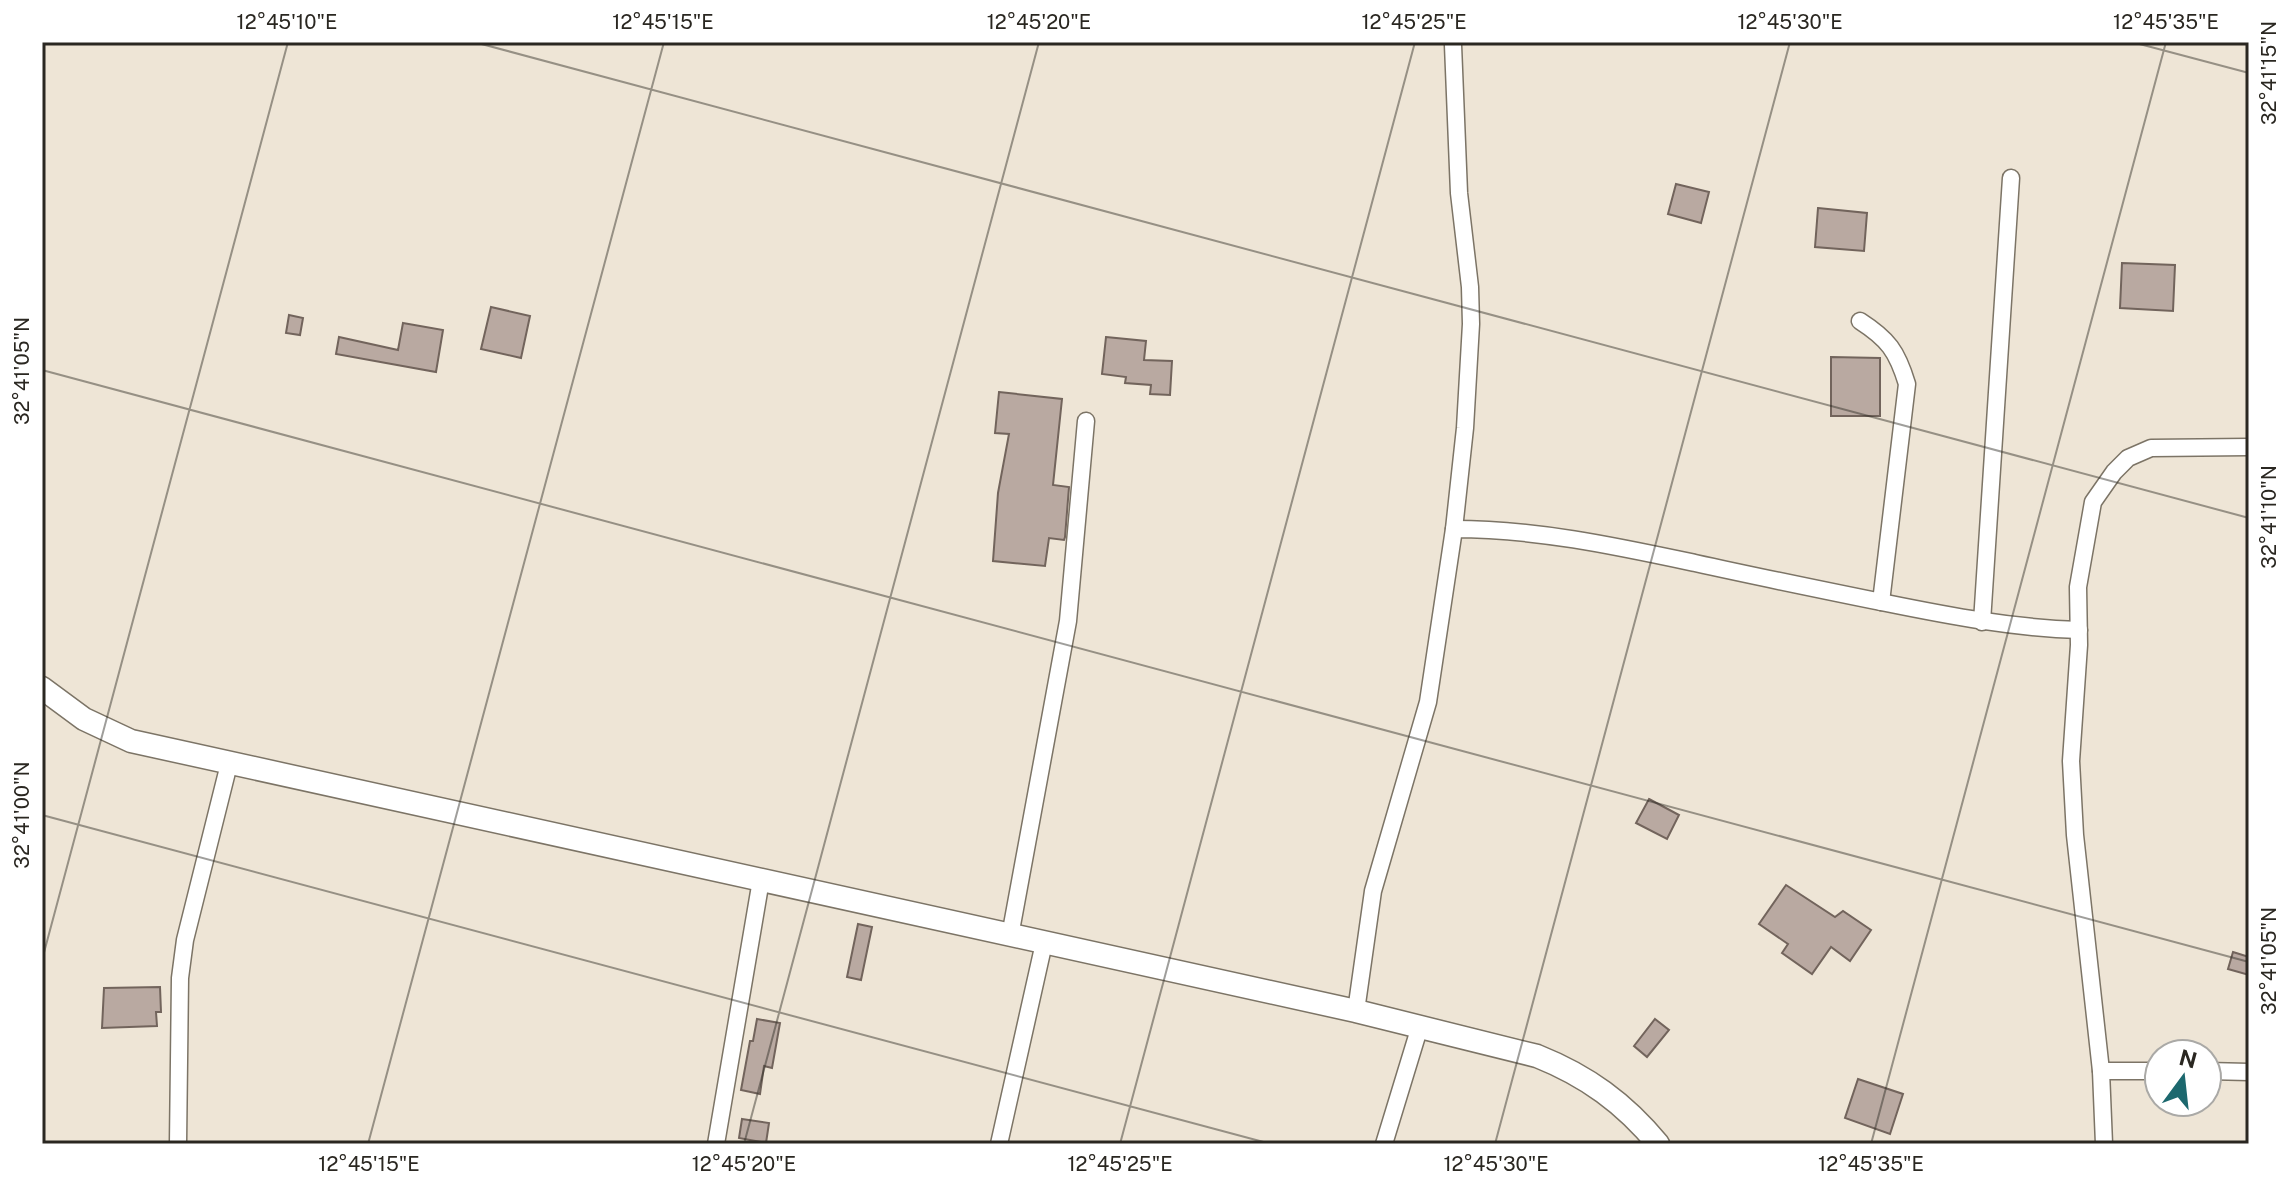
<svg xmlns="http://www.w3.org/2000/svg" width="2291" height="1186" font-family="'Public Sans',sans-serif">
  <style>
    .building { fill: #b9a9a1; stroke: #72645c; stroke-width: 2 }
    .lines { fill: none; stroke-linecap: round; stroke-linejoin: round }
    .street-casing { stroke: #7c7466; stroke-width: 19 }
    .secondary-casing { stroke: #7c7466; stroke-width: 25 }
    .street { stroke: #fff; stroke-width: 16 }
    .secondary { stroke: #fff; stroke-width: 22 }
    .ticks { fill: none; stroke: #2a2721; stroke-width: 2; stroke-opacity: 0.45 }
    .neatline { fill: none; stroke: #2a2721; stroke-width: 3 }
    .ticks-label { font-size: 20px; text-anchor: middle; fill: #2a2721 }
  </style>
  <rect width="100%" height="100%" fill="#eee5d6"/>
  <g class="building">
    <path d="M1676,184L1709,192L1701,223L1668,214Z"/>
    <path d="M1818,208L1867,213L1864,251L1815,247Z"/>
    <path d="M2122,263L2175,265L2173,311L2120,308Z"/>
    <path d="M491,307L530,316L521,358L481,349Z"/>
    <path d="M289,315L303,318L300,335L286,333Z"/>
    <path d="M403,323L443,330L436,372L336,354L339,337L398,350Z"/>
    <path d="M1106,337L1146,341L1144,360L1172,361L1170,395L1150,394L1151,385L1125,383L1126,377L1102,374Z"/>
    <path d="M1831,357L1880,358V416H1831Z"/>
    <path d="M999,392L1062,399L1053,485L1069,487L1065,537L1064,540L1049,538L1045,566L993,561L998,493L1009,434L995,433Z"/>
    <path d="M1649,799L1679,815L1667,839L1636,823Z"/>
    <path d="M1786,885L1835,917L1843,911L1871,930L1850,961L1831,947L1812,974L1782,953L1788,944L1759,924Z"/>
    <path d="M858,924L872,927L861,980L847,977Z"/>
    <path d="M2233,952L2249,957V975L2228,969Z"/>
    <path d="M160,987L161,1012H156L157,1026L102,1028L104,988Z"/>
    <path d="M757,1019L780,1023L772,1068L764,1066L760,1094L741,1090L750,1041H753Z"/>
    <path d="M1655,1019L1669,1030L1647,1057L1634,1046Z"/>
    <path d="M1858,1079L1903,1094L1890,1134L1845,1118Z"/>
    <path d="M742,1119L769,1123L766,1143L739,1138Z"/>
  </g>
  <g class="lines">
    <g class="street-casing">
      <g id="street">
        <path d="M1453,45L1459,193L1470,287L1471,324L1465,428L1454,529"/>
        <path d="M1860,321C1888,339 1897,351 1907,384L1881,602"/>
        <path d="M1982,622L2011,178"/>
        <path d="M1010,936L1068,621L1086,421"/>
        <path d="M1356,1011L1373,891L1428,702L1454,529C1536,529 1615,546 1695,563C1758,577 1822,590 1886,603C1950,616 2013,628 2079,630"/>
        <path d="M2101,1071L2075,835L2071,761L2079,645L2078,587L2093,502L2114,472L2128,458L2151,448L2249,447"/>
        <path d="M2207,1071L2249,1072"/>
        <path d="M178,1144L180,978L185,940L229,764"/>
        <path d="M716,1144L761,880"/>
        <path d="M999,1144L1044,943"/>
        <path d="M1384,1144L1420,1026"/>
        <path d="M2104,1144L2101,1071H2159"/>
      </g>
    </g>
    <g class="secondary-casing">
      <path id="secondary" d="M42,688L84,719L131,741L1356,1011L1537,1056C1587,1076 1624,1103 1658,1144"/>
    </g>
    <use href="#street" class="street"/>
    <use href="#secondary" class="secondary"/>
  </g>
  <path class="ticks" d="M474,42L2249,518M2132,42L2249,73M42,370L2249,962M42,815L1271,1144M42,960L288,42M368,1144L664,42M744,1144L1039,42M1120,1144L1415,42M1495,1144L1790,42M1871,1144L2166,42M2246,1144L2249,1135"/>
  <rect width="2291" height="1186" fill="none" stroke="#ffffff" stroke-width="88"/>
  <g transform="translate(2183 1078) rotate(15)"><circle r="38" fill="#ffffff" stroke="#aaa9a6" stroke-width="2"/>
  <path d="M0-6L14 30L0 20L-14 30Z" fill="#1c686e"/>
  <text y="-12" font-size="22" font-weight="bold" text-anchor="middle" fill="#2a2721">N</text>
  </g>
  <rect x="44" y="44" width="2203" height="1098" class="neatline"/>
  <g class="ticks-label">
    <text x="287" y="29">12°45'10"E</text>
    <text x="663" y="29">12°45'15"E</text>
    <text x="1039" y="29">12°45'20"E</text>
    <text x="1414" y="29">12°45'25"E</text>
    <text x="1790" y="29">12°45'30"E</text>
    <text x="2166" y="29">12°45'35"E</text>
    <text transform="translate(2269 73) rotate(-90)" y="7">32°41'15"N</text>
    <text transform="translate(22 371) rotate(-90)" y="7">32°41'05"N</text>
    <text transform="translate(2269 517) rotate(-90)" y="7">32°41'10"N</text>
    <text transform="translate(22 815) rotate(-90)" y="7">32°41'00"N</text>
    <text transform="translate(2269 961) rotate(-90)" y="7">32°41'05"N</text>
    <text x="369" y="1171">12°45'15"E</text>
    <text x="744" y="1171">12°45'20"E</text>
    <text x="1120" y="1171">12°45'25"E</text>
    <text x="1496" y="1171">12°45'30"E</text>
    <text x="1871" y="1171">12°45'35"E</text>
  </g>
</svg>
